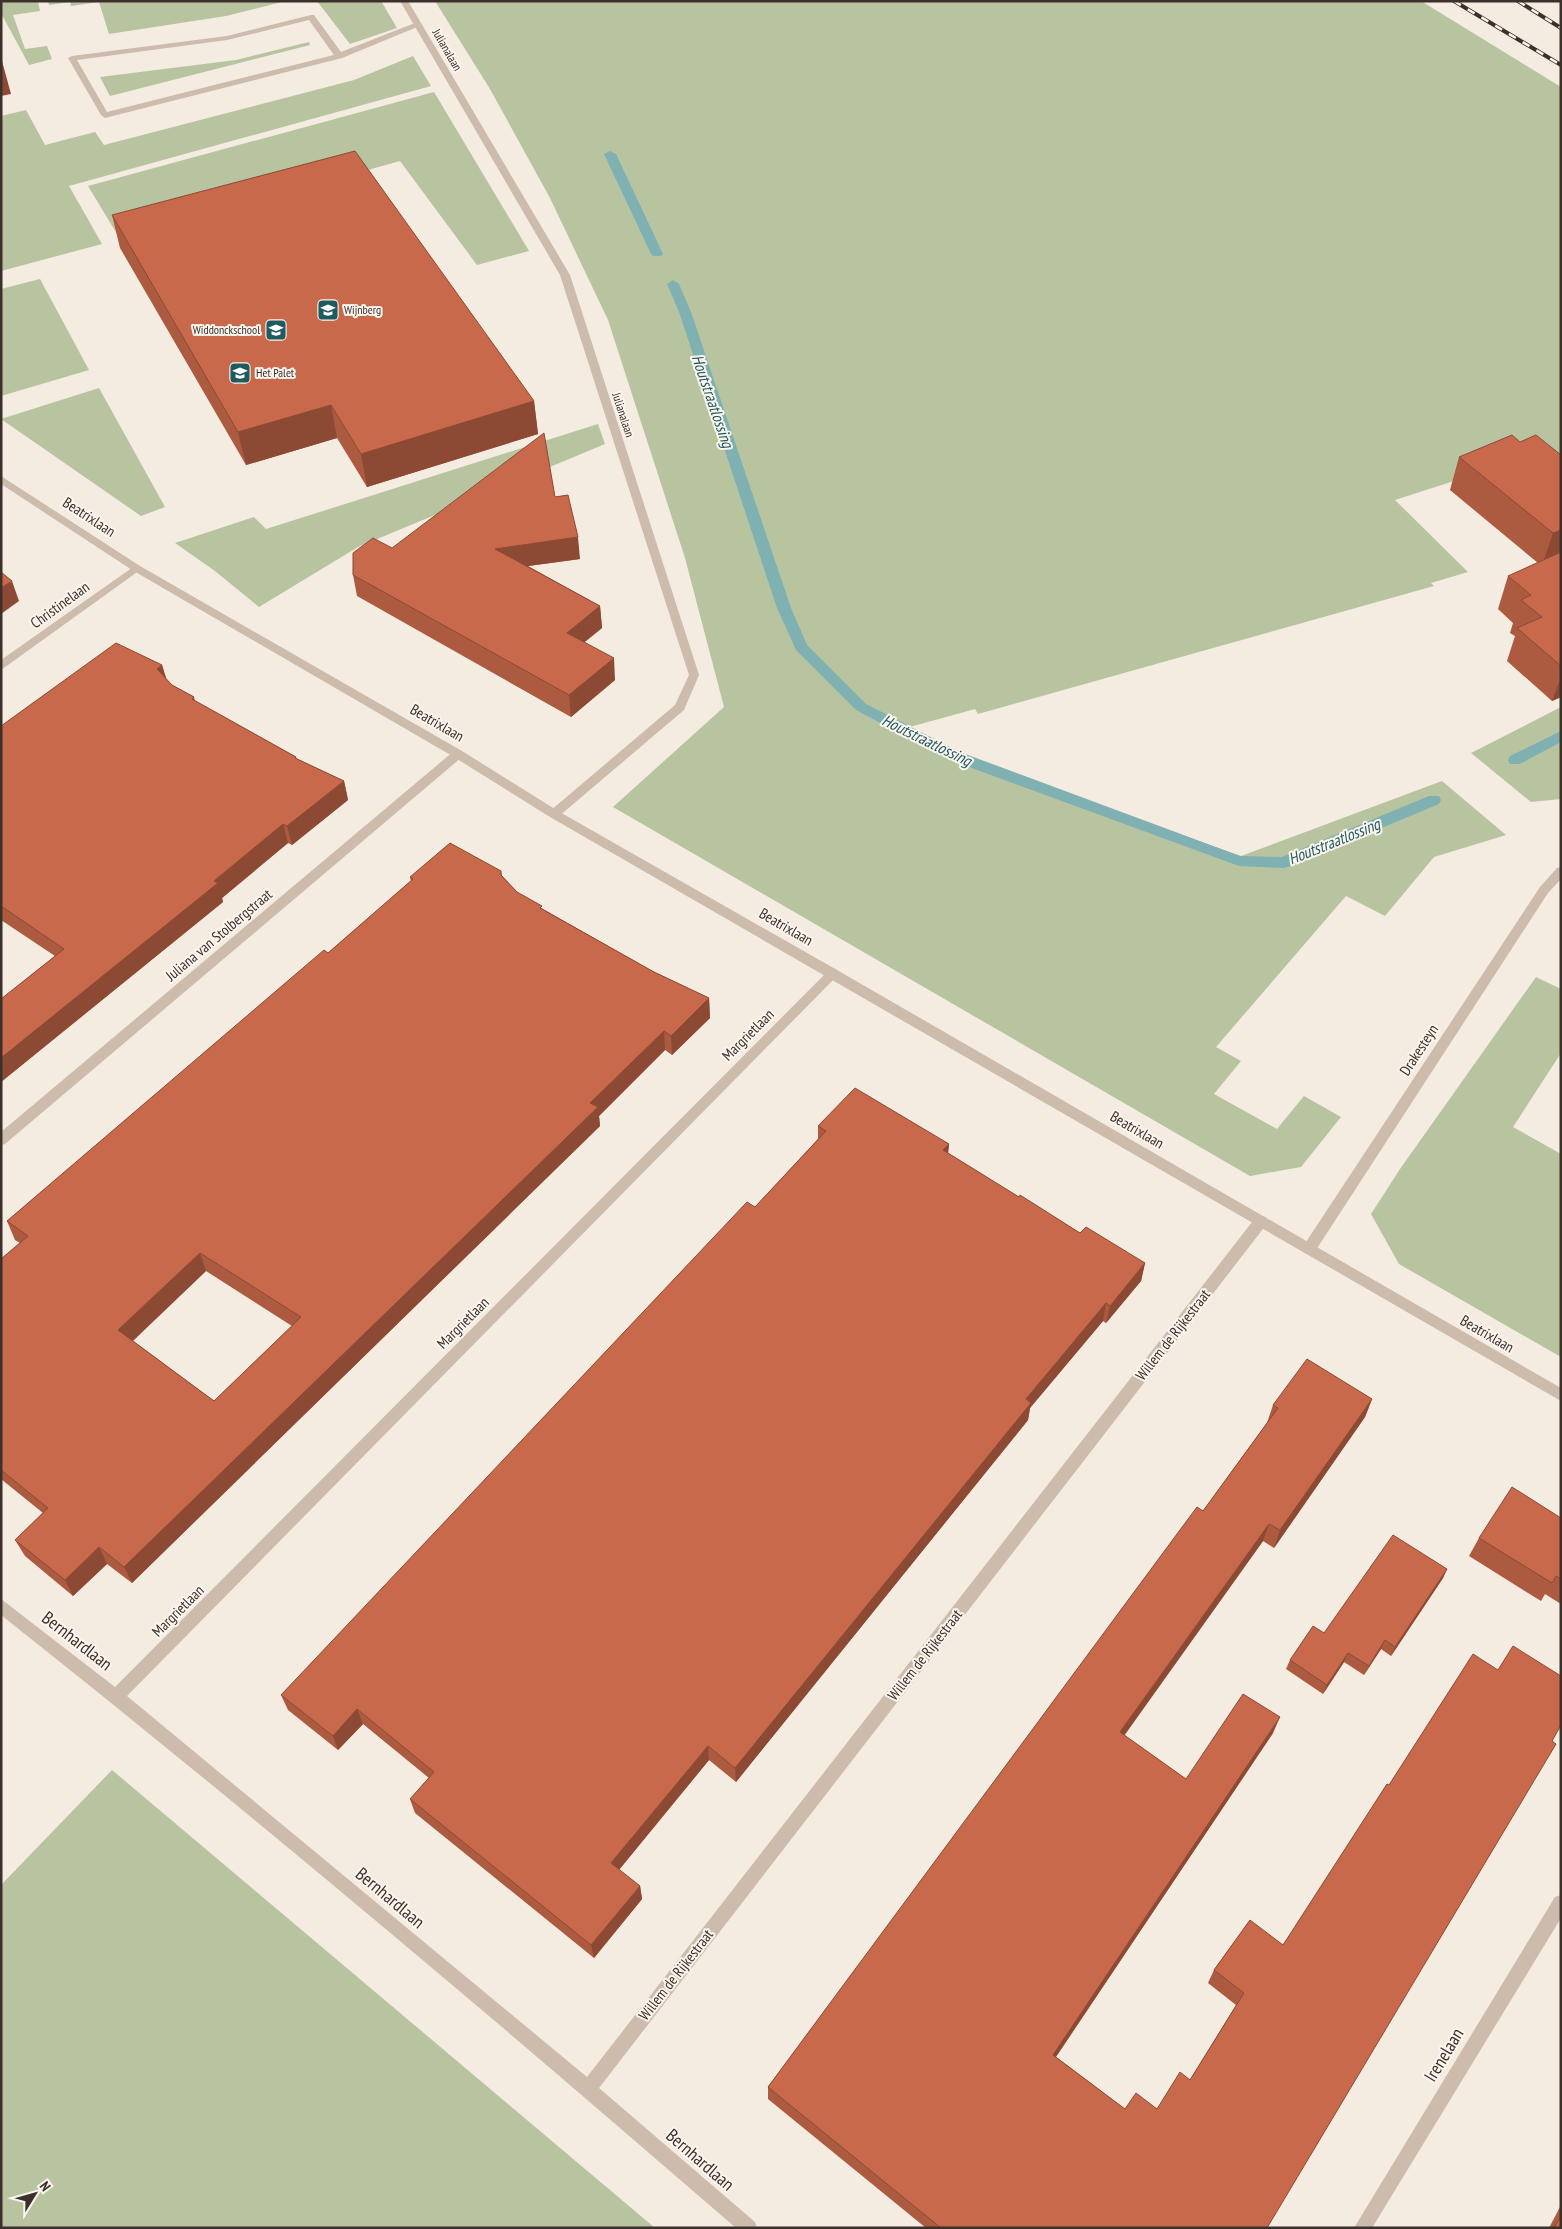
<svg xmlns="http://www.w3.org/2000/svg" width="1562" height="2229" font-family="'PT Sans Narrow',sans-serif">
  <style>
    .green { fill: #b8c4a0 }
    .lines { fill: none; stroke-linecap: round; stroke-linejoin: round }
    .stream { fill: #7fb0b2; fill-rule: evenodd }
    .service { fill: #cdbbac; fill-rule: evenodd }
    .minor { fill: #cdbbac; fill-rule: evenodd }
    .tertiary { fill: #cdbbac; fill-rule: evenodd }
    .rail-casing { stroke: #3b302b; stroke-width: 4 }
    .rail { stroke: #fbf5ee; stroke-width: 2.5; stroke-dasharray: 8; stroke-linecap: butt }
    .wall { fill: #ac5a40; fill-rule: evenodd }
    .shaded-wall { fill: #8c4a34 }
    .building { fill: #c8694b; stroke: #8c4a34; fill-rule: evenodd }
    .labels { text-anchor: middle; stroke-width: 4; stroke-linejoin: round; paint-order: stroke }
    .far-street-label { font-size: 12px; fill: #3b302b; stroke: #fbf5ee }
    .far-poi-label { font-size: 12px; fill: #3b302b; stroke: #fbf5ee; text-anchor: start }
    .street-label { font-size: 15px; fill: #3b302b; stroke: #fbf5ee }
    .water-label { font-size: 16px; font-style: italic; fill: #1f5a5e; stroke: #fbf5ee }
    .near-street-label { font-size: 18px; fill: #3b302b; stroke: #fbf5ee }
  </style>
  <rect width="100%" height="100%" fill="#f4ebe1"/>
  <g class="green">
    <path d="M1,1H38L40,11L13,15L25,49L47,46L52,59L29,65L1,13Z"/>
    <path d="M48,1H286L226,16L109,34L99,2L71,6L70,2L49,5Z"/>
    <path d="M317,1H381L397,28L350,44Z"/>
    <path d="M435,1H1421L1561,87V482L1528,457L1395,500L1468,572L1431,583L1434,586L978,714L975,709L906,728L953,754L1241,856L1442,781L1506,835L1434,857L1385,916L1346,896L1216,1047L1241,1061L1214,1094L1277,1129L1304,1096L1341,1117L1301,1167L1250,1176L613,807L724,707L685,558L608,320L550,198L490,89Z"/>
    <path d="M309,42L310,45L110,96L100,77L236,60Z"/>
    <path d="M413,56L431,86L69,186L102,244L1,271V116L26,110L45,145L95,132L104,145L354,80Z"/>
    <path d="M434,92L529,251L477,265L400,161L120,239L88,186Z"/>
    <path d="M40,279L89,370L1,396V289Z"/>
    <path d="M99,388L165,507L141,516L1,419Z"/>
    <path d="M598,424L605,444L358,547L259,607L215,571L175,543L254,517L266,529Z"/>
    <path d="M1561,707V799L1531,802L1471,753Z"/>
    <path d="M1536,977L1561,989V1053L1513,1127L1561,1154V1357L1399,1264L1371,1214L1400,1169Z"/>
    <path d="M112,1770L655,2228H1V1885Z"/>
  </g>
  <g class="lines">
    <g class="stream">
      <path d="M610,151L616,154L663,254L661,256H653L651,254L604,154Z"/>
      <path d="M673,280L679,284L691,312L791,608L807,645L866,704L960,752L1240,856L1282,857L1429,796H1439L1441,800L1439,804L1288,867L1283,868L1239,866L950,760L856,710L796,650L777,608L679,312L667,284Z"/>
      <path d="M1561,731V742L1520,764H1510L1508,760L1510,756Z"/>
    </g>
    <path class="service" d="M311,15H314L341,52L415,23L422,25L342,58L105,118L101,115L68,58L72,56L227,36ZM309,20L334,55L107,112L77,60L227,40Z"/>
    <g class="minor">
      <path d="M400,1H408L570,275L699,675L684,710L558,817L554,818L548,814L550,811L675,705L689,675L560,275Z"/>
      <path d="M136,565L140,566V570L1,670V660Z"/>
      <path d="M458,750L462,751L464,754L462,757L5,1144L1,1145V1132L454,751Z"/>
      <path d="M1561,867V879L1548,893L1314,1253L1309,1254L1304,1253L1302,1249L1304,1245L1540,887L1557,868Z"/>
      <path d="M833,968L837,970L839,973L837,976L127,1696L587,2077L1256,1217L1261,1216L1266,1217L1267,1221L1266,1225L599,2088L755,2222L757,2228H736C495,2019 251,1813 1,1615V1599L115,1687L829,970Z"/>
      <path d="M1561,1895V1918L1372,2228H1354L1555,1897Z"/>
    </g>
    <path class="tertiary" d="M1,476L140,566L462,751L558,811L837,970L1561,1388V1401L550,817L454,757L132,570L1,484Z"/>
    <g class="rail-casing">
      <g id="rail">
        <path d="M1454,1L1561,65"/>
        <path d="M1518,1L1561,28"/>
      </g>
    </g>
    <use href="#rail" class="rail"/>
  </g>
  <g class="wall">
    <path d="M112,215L534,401L538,434L367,487L337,438L246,465L120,248Z"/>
    <path d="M1520,442L1561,455V697L1552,701L1507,661L1515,636L1510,633L1513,623L1498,609L1508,576L1538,563L1450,490L1459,457Z"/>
    <path d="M555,497L580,559L528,566L600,606L602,628L584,642L615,680L571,717L357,596L353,575L392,548Z"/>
    <path d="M162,665L166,679L172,685L194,697L195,701L296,757L297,759L344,781L348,800L292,845L288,843L222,898L223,902L1,1082V999L55,956L1,920V726Z"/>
    <path d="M501,871L502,876L517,892L543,909L654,972L709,998L710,1018L672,1055L665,1050L599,1116L600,1126L132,1583L107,1564L73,1596L25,1556L15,1540L43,1513L1,1479V1259L20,1243L15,1240L7,1221L328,953L411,881L410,877ZM206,1271L292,1326L214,1401L133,1341Z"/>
    <path d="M818,1126L949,1144L948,1153L1019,1197L1080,1233L1145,1263L1141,1281L1106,1323L1103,1321L1030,1408L1028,1420L736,1782L709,1760L619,1870L640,1886L642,1899L594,1958L415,1813L410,1799L429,1778L363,1724L338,1750L288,1710L281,1695L755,1207L818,1139Z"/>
    <path d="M1372,1399L1365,1417L1274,1548L1263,1541L1124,1736L1186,1779L1273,1733L1056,2057L1125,2109H1157L1190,2080L1236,2005L1208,1983L1214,1970L1250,1920L1267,2228H926L768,2099V2087L1203,1511L1267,1423L1273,1405Z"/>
    <path d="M1561,1518V1604L1545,1594L1541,1601L1469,1556L1479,1538Z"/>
    <path d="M1447,1569L1443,1578L1391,1656L1381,1649L1364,1675L1344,1662L1323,1694L1286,1669L1290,1660L1324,1633Z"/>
    <path d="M1561,2205V2228H1549Z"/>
  </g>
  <g class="shaded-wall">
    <path d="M2,61L11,94L1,96V62Z"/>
    <path d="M534,401L538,434L367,487L361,454Z"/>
    <path d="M331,405L337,438L246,465L238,432Z"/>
    <path d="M1561,530V558L1542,566L1553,533Z"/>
    <path d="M578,537L580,559L498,570L495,549Z"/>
    <path d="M12,581L19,601L1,614V588Z"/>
    <path d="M600,606L602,628L569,655L567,633Z"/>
    <path d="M614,658L615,680L571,717L569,695Z"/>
    <path d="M162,665L168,684L157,669Z"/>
    <path d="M1561,677V697L1552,701Z"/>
    <path d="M344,781L348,800L292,845L287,826Z"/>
    <path d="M283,824L288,843L222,898L223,902L1,1082V1058Z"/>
    <path d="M709,998L710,1018L672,1055L671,1036Z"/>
    <path d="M664,1031L665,1050L599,1116L600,1126L132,1583L124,1567L590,1103Z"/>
    <path d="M949,1144L947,1163L943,1150Z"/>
    <path d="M200,1253L206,1271L125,1348L118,1330Z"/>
    <path d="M1145,1263L1141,1281L1106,1323L1110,1306Z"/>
    <path d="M1106,1303L1103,1321L1030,1408L1028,1420L736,1782L735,1768L1026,1399Z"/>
    <path d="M1372,1399L1365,1417L1274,1548L1280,1530Z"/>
    <path d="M1269,1524L1263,1541L1115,1748L1120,1732Z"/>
    <path d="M99,1547L107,1564L73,1596L65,1580Z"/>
    <path d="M1447,1569L1443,1578L1391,1656L1395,1647Z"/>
    <path d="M1385,1640L1381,1649L1364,1675L1369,1666Z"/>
    <path d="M1348,1653L1344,1662L1323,1694L1327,1685Z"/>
    <path d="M357,1709L363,1724L338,1750L333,1736Z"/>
    <path d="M1280,1717L1273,1733L1049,2067L1053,2055Z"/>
    <path d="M708,1746L709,1760L613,1877L611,1863Z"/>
    <path d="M640,1886L642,1899L594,1958L591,1945Z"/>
  </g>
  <g class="building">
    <path d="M355,151L534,401L361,454L331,405L238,432L112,215Z"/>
    <path d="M544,433L555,497L568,495L578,537L495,549L600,606L567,633L614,658L569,695L353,575V553L373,538L392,548Z"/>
    <path d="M1512,435L1520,442L1536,435L1561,455V530L1553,533L1459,457Z"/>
    <path d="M1561,552V666L1517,628L1542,617L1521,600L1531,595L1508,576Z"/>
    <path d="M1,572L12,581L1,588Z"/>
    <path d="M116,643L162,665L157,669L172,685L194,697L192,699L296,757L295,758L344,781L287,826L283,824L214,881L218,883L1,1058V999L64,949L1,906V726Z"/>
    <path d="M450,843L501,871V875L517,892L542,906L540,908L654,972L709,998L671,1036L664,1031L590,1103L598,1107L124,1567L99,1547L65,1580L15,1540L48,1508L1,1470V1259L28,1236L7,1221L324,950L328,953L413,879L410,877ZM200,1253L301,1317L214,1401L118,1330Z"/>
    <path d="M855,1088L949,1144L943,1150L1019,1197L1020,1195L1080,1233L1086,1227L1145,1263L1110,1306L1106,1303L1026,1399L1031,1403L735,1768L708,1746L611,1863L640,1886L591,1945L410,1799L434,1772L357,1709L333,1736L281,1695L747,1202L755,1207L826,1131L818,1126Z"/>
    <path d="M1307,1359L1372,1399L1280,1530L1269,1524L1120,1732L1186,1779L1243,1694L1280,1717L1053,2055L1125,2109L1136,2093L1157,2109L1180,2072L1190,2080L1244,1993L1214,1970L1250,1920L1283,1945L1387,1784L1389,1785L1473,1654L1498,1670L1513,1646L1561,1676V1725L1552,1741L1556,1744L1267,2228H941L768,2087L1197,1507L1203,1511L1278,1408L1273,1405Z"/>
    <path d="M1512,1487L1561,1518V1579L1556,1576L1552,1583L1479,1538Z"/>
    <path d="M1393,1535L1447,1569L1395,1647L1385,1640L1369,1666L1348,1653L1327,1685L1290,1660L1313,1626L1324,1633Z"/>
    <path d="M1561,2216V2228H1554Z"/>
  </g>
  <defs>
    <g id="school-square" transform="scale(1.125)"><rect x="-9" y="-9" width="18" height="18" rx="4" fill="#1f5a5e" stroke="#fbf5ee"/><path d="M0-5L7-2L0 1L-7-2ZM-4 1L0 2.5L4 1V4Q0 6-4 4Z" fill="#fff"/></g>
  </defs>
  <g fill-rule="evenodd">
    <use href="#school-square" x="328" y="310"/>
    <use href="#school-square" x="276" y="330"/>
    <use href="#school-square" x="240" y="373"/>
  </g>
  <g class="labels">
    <g class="far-street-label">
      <text transform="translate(447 50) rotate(60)" y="4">Julianalaan</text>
      <text transform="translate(623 415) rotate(72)" y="4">Julianalaan</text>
    </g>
    <g class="far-poi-label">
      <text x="344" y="314">Wijnberg</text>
      <text x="260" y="334" text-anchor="end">Widdonckschool</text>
      <text x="256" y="377">Het Palet</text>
    </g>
    <g class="street-label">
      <text transform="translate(89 517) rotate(33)" y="5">Beatrixlaan</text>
      <text transform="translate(60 605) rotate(-36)" y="5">Christinelaan</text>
      <text transform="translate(437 723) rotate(30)" y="5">Beatrixlaan</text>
      <text transform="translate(786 927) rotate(30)" y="5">Beatrixlaan</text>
      <text transform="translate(219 935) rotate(-40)" y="5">Juliana van Stolbergstraat</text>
      <text transform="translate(748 1035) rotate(-45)" y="5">Margrietlaan</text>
      <text transform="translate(1419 1050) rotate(-57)" y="5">Drakesteyn</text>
      <text transform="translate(1137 1130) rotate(30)" y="5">Beatrixlaan</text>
      <text transform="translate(463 1323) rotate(-45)" y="5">Margrietlaan</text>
      <text transform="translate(1487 1334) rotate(30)" y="5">Beatrixlaan</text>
      <text transform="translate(1173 1335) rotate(-52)" y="5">Willem de Rijkestraat</text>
      <text transform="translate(178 1611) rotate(-45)" y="5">Margrietlaan</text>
      <text transform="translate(925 1655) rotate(-52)" y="5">Willem de Rijkestraat</text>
      <text transform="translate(676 1975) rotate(-52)" y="5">Willem de Rijkestraat</text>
    </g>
    <g class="water-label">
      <text transform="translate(713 401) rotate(71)" y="6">Houtstraatlossing</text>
      <text transform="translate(927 740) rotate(26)" y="6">Houtstraatlossing</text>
      <text transform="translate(1334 841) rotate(-22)" y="6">Houtstraatlossing</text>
    </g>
    <g class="near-street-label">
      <text transform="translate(77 1641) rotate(38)" y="6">Bernhardlaan</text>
      <text transform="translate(390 1898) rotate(40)" y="6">Bernhardlaan</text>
      <text transform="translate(1444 2055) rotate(-59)" y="6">Irenelaan</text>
      <text transform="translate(700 2160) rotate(41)" y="6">Bernhardlaan</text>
    </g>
  </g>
  <rect width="1562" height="2229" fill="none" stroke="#3b302b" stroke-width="5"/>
  <g transform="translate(35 2194) rotate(53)" stroke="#fbf5ee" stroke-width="4" paint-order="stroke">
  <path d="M0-4L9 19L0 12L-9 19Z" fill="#3b302b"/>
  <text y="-8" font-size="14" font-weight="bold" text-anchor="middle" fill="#3b302b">N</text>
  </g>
</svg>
